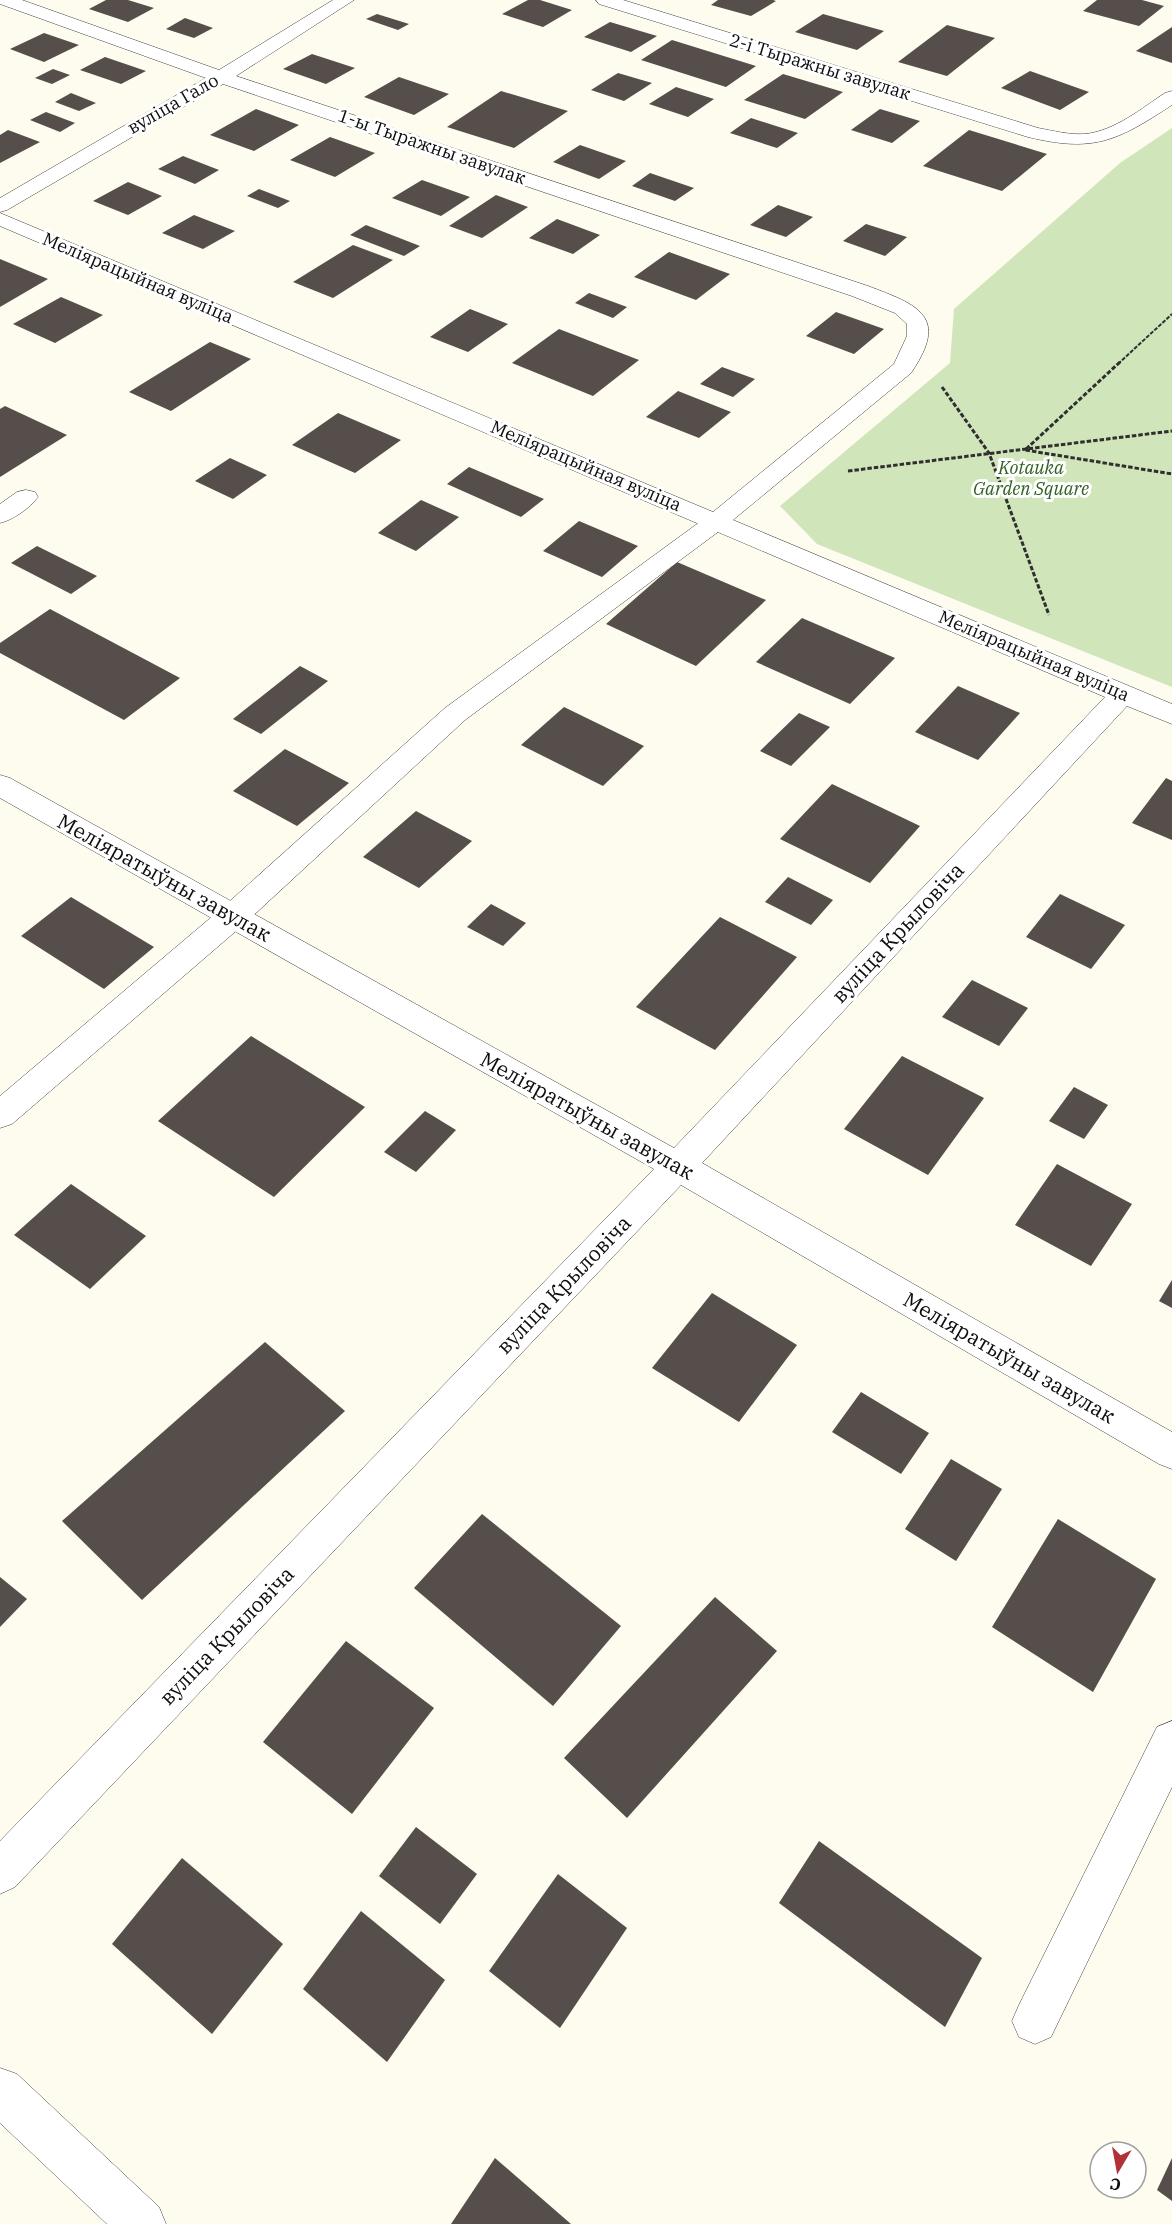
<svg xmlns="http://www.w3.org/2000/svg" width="1172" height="2224" font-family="'IBM Plex Serif',serif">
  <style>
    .green { fill: #d1e5bb }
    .building { fill: #554e4a }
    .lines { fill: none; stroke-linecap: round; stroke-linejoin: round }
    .lane-casing { stroke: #404040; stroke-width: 1 }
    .street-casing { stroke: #404040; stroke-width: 1 }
    .path-far1 { stroke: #2f2f2f; stroke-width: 2; stroke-dasharray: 4 1.5; stroke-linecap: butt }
    .path { stroke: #2f2f2f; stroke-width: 3; stroke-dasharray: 4.5 2; stroke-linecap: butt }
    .lane { fill: #fff; fill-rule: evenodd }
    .street { fill: #fff; fill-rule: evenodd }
    .labels { text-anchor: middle; stroke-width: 6; stroke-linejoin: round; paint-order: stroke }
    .far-street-label { font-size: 18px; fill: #0d0d0d; stroke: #fff }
    .far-park-label { font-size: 18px; font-style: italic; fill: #306023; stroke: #fff }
    .street-label { font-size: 21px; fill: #0d0d0d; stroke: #fff }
  </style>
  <rect width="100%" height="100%" fill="#fefbef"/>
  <path class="green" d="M1172,128V687L817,544L780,506L950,363L954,309L1120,163Z"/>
  <g class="building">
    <path d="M106,0H128L154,8L128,22L89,9Z"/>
    <path d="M528,0H540L572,10L543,27L502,14Z"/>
    <path d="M718,0H773L776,1L751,16L711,5Z"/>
    <path d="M1097,0H1142L1164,6L1139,26L1083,11Z"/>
    <path d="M377,14L409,24L398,30L366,19Z"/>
    <path d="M823,14L884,31L857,50L795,32Z"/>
    <path d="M185,18L213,28L194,38L166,29Z"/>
    <path d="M610,22L657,36L631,52L584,37Z"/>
    <path d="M947,25L995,38L947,76L898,62Z"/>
    <path d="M1172,27V63L1136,51Z"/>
    <path d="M44,33L79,45L44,62L10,49Z"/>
    <path d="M672,40L756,66L726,87L641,60Z"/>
    <path d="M312,54L355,68L326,84L283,69Z"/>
    <path d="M105,57L146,71L121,84L80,70Z"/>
    <path d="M53,69L70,75L52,84L35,78Z"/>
    <path d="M1030,71L1089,92L1060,110L1001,88Z"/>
    <path d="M618,73L652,83L624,101L591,90Z"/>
    <path d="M783,74L843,92L805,119L744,100Z"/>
    <path d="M399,77L449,94L414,115L364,97Z"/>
    <path d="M676,87L714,99L688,117L649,104Z"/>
    <path d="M501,91L568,111L514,148L447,127Z"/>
    <path d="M71,93L96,103L79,111L55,102Z"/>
    <path d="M256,109L299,125L254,151L210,135Z"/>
    <path d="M880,109L920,121L892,143L851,130Z"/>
    <path d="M46,112L75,123L60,132L30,120Z"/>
    <path d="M751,118L798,133L777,148L730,133Z"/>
    <path d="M8,130L40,142L0,163V135Z"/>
    <path d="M969,130L1047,154L1002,191L923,166Z"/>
    <path d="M330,137L375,153L335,177L290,160Z"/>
    <path d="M580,145L626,161L599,179L553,162Z"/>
    <path d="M183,156L219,170L195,184L158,169Z"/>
    <path d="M650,173L694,188L675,201L632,186Z"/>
    <path d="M422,180L470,197L441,216L392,198Z"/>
    <path d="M128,182L162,196L128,215L93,201Z"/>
    <path d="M259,189L290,201L278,208L247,196Z"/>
    <path d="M496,195L528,207L482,238L449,226Z"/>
    <path d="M778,205L813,217L786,237L750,225Z"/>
    <path d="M194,215L235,231L203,249L162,233Z"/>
    <path d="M557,219L600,235L573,254L529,238Z"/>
    <path d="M866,224L907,237L885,256L843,241Z"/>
    <path d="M366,225L420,246L404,256L350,235Z"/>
    <path d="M353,245L393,260L333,298L293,282Z"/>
    <path d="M669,252L730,274L696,300L634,277Z"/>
    <path d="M0,259L48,279L0,307Z"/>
    <path d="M589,293L627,307L613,318L575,303Z"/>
    <path d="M61,297L103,315L55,343L13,324Z"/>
    <path d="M470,309L508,324L468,352L430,337Z"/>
    <path d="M836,312L884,329L854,354L806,336Z"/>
    <path d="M559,329L639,360L593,396L512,363Z"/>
    <path d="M210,342L251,359L171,411L129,392Z"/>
    <path d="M722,367L755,379L733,397L700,384Z"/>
    <path d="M678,391L731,412L699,438L646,417Z"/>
    <path d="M5,406L67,435L0,477V409Z"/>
    <path d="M338,413L401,440L355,473L292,445Z"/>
    <path d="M230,458L267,475L233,499L195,481Z"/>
    <path d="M469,467L544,499L521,517L447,484Z"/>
    <path d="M421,500L459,517L416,551L378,533Z"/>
    <path d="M579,521L638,546L602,577L543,551Z"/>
    <path d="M37,546L97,576L71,594L11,563Z"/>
    <path d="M677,562L766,600L696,666L606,624Z"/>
    <path d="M50,609L180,678L124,720L0,653V643Z"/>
    <path d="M802,618L895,658L850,704L756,662Z"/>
    <path d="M300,666L328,681L261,734L233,719Z"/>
    <path d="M958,686L1020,713L978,760L915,732Z"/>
    <path d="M564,707L644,746L603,786L521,745Z"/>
    <path d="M799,713L830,727L791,766L760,751Z"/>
    <path d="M285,749L349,783L297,826L233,791Z"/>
    <path d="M1166,778L1172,781V840L1132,823Z"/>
    <path d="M832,784L920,826L870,883L780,839Z"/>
    <path d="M416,811L472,841L419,888L363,857Z"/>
    <path d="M788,877L833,900L811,925L765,902Z"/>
    <path d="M1060,894L1125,925L1091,969L1026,937Z"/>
    <path d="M71,897L154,947L104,989L21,936Z"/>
    <path d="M491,904L526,923L503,946L467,927Z"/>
    <path d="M720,917L797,957L715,1050L636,1007Z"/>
    <path d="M972,980L1028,1008L999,1046L942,1017Z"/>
    <path d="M251,1036L365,1107L274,1197L158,1121Z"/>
    <path d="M902,1056L984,1098L928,1175L844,1129Z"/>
    <path d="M1074,1087L1108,1105L1084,1139L1049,1121Z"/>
    <path d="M425,1111L456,1130L416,1172L384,1152Z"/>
    <path d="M1057,1164L1132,1204L1091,1266L1015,1225Z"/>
    <path d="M71,1184L146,1236L90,1289L14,1235Z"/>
    <path d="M1172,1280V1308L1159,1301Z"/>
    <path d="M712,1293L797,1345L739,1422L652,1368Z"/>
    <path d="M265,1342L345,1411L142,1600L62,1521Z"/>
    <path d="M861,1392L929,1433L901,1474L832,1432Z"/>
    <path d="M951,1459L1002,1489L956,1561L905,1529Z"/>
    <path d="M482,1514L621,1626L553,1706L414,1588Z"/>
    <path d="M1058,1519L1156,1579L1093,1692L992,1627Z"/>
    <path d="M0,1577L27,1599L0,1627Z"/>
    <path d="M715,1597L777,1651L627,1818L564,1758Z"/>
    <path d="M346,1641L434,1708L352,1814L263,1742Z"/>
    <path d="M416,1827L477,1874L440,1924L379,1876Z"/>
    <path d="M819,1841L982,1958L945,2027L779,1903Z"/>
    <path d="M182,1858L283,1944L212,2034L112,1944Z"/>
    <path d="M558,1874L627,1928L560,2028L489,1971Z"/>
    <path d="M361,1911L445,1980L387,2062L303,1989Z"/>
    <path d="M495,2158L571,2224H451Z"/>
    <path d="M1172,2158V2201L1157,2190Z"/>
  </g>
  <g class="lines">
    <g class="lane-casing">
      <g id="lane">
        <path d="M26,490L35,492L38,497C30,508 13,520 0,523V504L17,492Z"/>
        <path d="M717,514L726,516L729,521L726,526L465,720L243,925L12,1124L0,1128V1096L221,909L445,708L708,516Z"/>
        <path d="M1172,1721V1787L1051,2037L1035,2044L1019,2037L1012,2021L1019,2005L1157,1727Z"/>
      </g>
    </g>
    <g class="street-casing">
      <g id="street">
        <path d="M0,0H22L219,70L333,0H354L236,76L868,286C918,305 950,316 911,373L733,520L1172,704V724L1127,706L702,1163L1172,1432V1469L1159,1464L681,1185L15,1887L0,1894V1841L654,1169L0,798V775L10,778L674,1148L1105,697L0,226V213L713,512L894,364L907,336V324L895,313L852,296L223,84L7,210L0,212V198L206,78L0,4Z"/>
        <path d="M596,0H623L1038,128C1054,131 1069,135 1085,134C1115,131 1142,108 1165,93L1172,91V105C1117,141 1094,153 1028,137L599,4Z"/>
        <path d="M0,2068L17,2074L159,2207L166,2224H107L0,2123Z"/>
      </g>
    </g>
    <path class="path-far1" d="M1118,364L1172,314"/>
    <g class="path">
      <path d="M1120,362L1025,450L1172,474"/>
      <path d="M942,387L989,453L1049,615"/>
      <path d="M848,471L1172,431"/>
    </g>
    <use href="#lane" class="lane"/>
    <use href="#street" class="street"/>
  </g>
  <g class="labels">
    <g class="far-street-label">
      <text transform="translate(820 67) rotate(17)" y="6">2-і Тыражны завулак</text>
      <text transform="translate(173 104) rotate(-30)" y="6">вуліца Гало</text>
      <text transform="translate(432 147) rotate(19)" y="6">1-ы Тыражны завулак</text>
      <text transform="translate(138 278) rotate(23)" y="6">Меліярацыйная вуліца</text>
      <text transform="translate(586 466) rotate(23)" y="6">Меліярацыйная вуліца</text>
      <text transform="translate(1034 656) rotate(23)" y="6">Меліярацыйная вуліца</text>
    </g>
    <g class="far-park-label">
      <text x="1031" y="474">Kotauka<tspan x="1031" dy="21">Garden Square</tspan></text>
    </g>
    <g class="street-label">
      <text transform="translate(164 878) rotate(29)" y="7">Меліяратыўны завулак</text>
      <text transform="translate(898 933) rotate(-47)" y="7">вуліца Крыловіча</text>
      <text transform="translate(587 1116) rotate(29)" y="7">Меліяратыўны завулак</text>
      <text transform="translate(564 1285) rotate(-46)" y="7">вуліца Крыловіча</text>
      <text transform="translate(1009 1358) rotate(30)" y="7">Меліяратыўны завулак</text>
      <text transform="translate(227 1636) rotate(-46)" y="7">вуліца Крыловіча</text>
    </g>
  </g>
  <g transform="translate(1118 2170) rotate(190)"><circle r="28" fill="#ffffff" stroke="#9e9e9e" stroke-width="1.5"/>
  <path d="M0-4.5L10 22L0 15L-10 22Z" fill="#b23037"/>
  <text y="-9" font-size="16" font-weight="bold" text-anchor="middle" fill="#0d0d0d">С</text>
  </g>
</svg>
